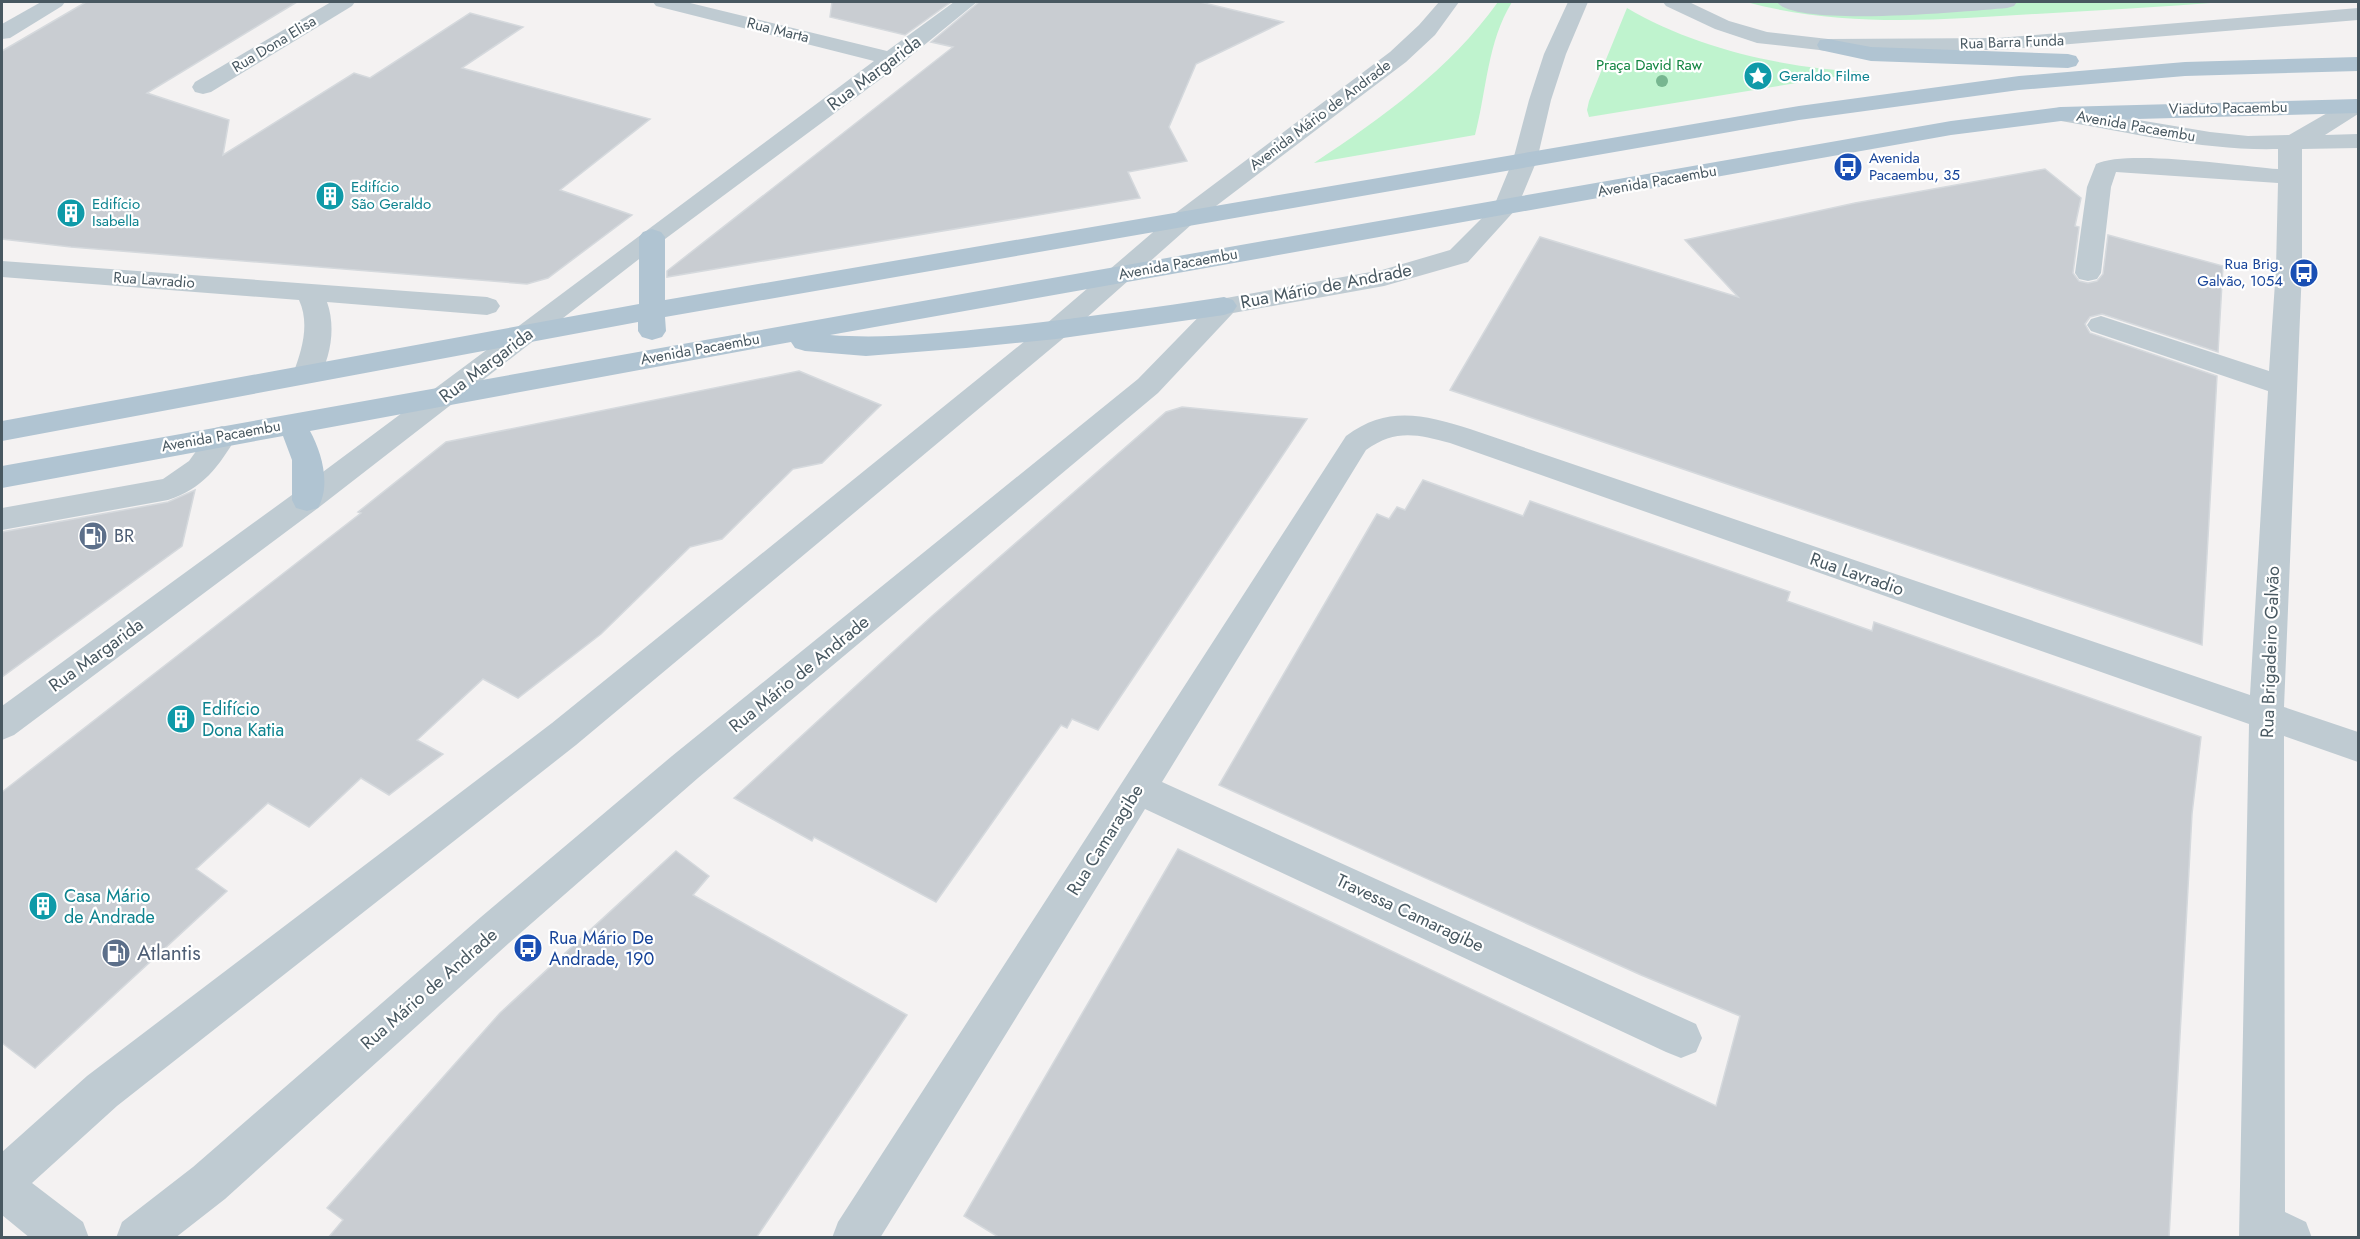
<svg xmlns="http://www.w3.org/2000/svg" width="2360" height="1239" font-family="Jost,sans-serif">
  <style>
    .green { fill: #bff3ce }
    .building { fill: #c9cdd2; stroke: #d5d9dd; stroke-width: 1.5 }
    .lines { fill: none; stroke-linecap: round; stroke-linejoin: round }
    .minor { fill: #bfcbd2; fill-rule: evenodd }
    .major { fill: #b0c4d2; fill-rule: evenodd }
    .tree { fill: #77b690 }
    .labels { text-anchor: middle; stroke-width: 4.5; stroke-linejoin: round; paint-order: stroke }
    .far-street-label { font-size: 15px; fill: #485861; stroke: #fff }
    .far-park-label { font-size: 15px; fill: #118440; stroke: #fff }
    .far-culture-label { font-size: 15px; fill: #0d838f; stroke: #fff; text-anchor: start }
    .far-transit-label { font-size: 15px; fill: #164399; stroke: #fff; text-anchor: start }
    .street-label { font-size: 18px; fill: #485861; stroke: #fff }
    .service-label { font-size: 18px; fill: #4e5e75; stroke: #fff; text-anchor: start }
    .culture-label { font-size: 18px; fill: #0d838f; stroke: #fff; text-anchor: start }
    .transit-label { font-size: 18px; fill: #164399; stroke: #fff; text-anchor: start }
    .near-service-label { font-size: 21px; fill: #4e5e75; stroke: #fff; text-anchor: start }
  </style>
  <rect width="100%" height="100%" fill="#f4f2f2"/>
  <g class="green">
    <path d="M1498,2H1512C1487,43 1487,89 1475,135L1314,163C1383,117 1449,70 1498,2Z"/>
    <path d="M1746,2H2224C2161,7 2099,10 2036,14C1938,20 1842,28 1746,2Z"/>
    <path d="M1627,8C1697,49 1784,68 1864,72L1589,117L1587,110L1589,101Z"/>
  </g>
  <g class="building">
    <path d="M86,2H297L147,93L229,120L223,155L354,73L370,78L470,13L523,27L462,68L650,119L560,190L632,215L548,278L527,284L71,247L2,239V51Z"/>
    <path d="M832,2H951L905,35L830,17Z"/>
    <path d="M979,2H1200L1283,22L1196,64L1169,127L1187,161L1128,172L1140,198L667,277V271L953,47L931,42Z"/>
    <path d="M2045,169L2081,198L2075,226L2079,227L2073,273L2079,281L2088,283L2097,281L2103,274L2108,235L2223,266L2218,352L2102,314L2090,317L2085,324L2090,333L2217,376L2202,645L1450,390L1540,237L1738,297L1685,240L1855,203Z"/>
    <path d="M799,371L881,405L822,463L793,469L722,539L690,547L601,634L518,698L483,679L417,740L443,754L389,795L361,778L309,827L268,803L196,869L227,891L35,1068L2,1043V792L361,513L358,512L446,442Z"/>
    <path d="M1182,407L1307,419L1098,730L1072,719L1067,728L1061,725L936,902L814,837L812,841L734,798L932,616L1166,412Z"/>
    <path d="M1423,480L1523,516L1530,501L1790,592L1787,601L1872,631L1874,622L2201,737L2192,814L2169,1238H1000L964,1216L1178,849L1716,1106L1740,1016L1641,975L1219,785L1377,514L1389,519L1397,507L1405,510Z"/>
    <path d="M195,490L182,546L2,677V532L168,502Z"/>
    <path d="M676,851L709,876L693,895L907,1015L756,1238H328L343,1220L327,1208L500,1013Z"/>
  </g>
  <g class="lines">
    <g class="minor">
      <path d="M41,2H65L62,6L10,38L2,39V24Z"/>
      <path d="M331,2H355L352,6L211,92L203,94L195,92L192,87L195,82Z"/>
      <path d="M653,2H686L887,51L954,2H977L901,64L661,242L318,508L14,735L2,740V706L296,492L874,61L656,6Z"/>
      <path d="M1439,2H1459L1435,35L1406,62L1191,225L1066,336L576,745L117,1106L32,1183L83,1222L89,1238H30L2,1215V1152L87,1076L552,723L1046,324L1173,215L1390,52L1419,25Z"/>
      <path d="M1568,2H1588L1566,54L1551,100L1537,160L1517,208L1468,262L1384,286L1233,313L1158,393L698,778L509,943L225,1199L175,1238H116L122,1222L193,1167L481,917L672,756L1138,379L1215,300L1382,270L1450,250L1494,206L1513,160L1529,100L1544,54Z"/>
      <path d="M1663,2H1689L1729,21L1767,32L1828,39L1998,38L2358,8V20L1998,50L1828,51L1757,43L1715,29L1666,6Z"/>
      <path d="M1777,2H2017L2014,6L2007,8C1971,11 1794,28 1777,2Z"/>
      <path d="M2356,99L2358,100V114L2325,135L2358,134V148L2302,149V268L2284,707L2358,732V762L2284,736L2285,1212L2306,1222L2312,1238H2239L2249,724L1450,443C1417,434 1395,429 1366,450L1162,782L1696,1024L1702,1038L1696,1052L1681,1058L1666,1052L1145,809L880,1238H832L838,1222L1346,436C1388,405 1424,415 1470,429L2250,695L2268,391L2091,331L2087,325L2091,319L2101,316L2269,371L2276,268L2278,183L2116,172L2111,187L2101,273L2097,279L2088,281L2079,279L2075,273L2087,187L2096,164C2126,149 2239,166 2278,169V149C2205,151 2133,133 2061,121L2053,119L2050,114L2053,109L2061,107L2210,132L2248,136L2289,135L2348,101Z"/>
      <path d="M2,261L487,297L496,300L500,306L496,312L487,315L327,302C336,327 331,358 317,381L307,383L297,381L293,374C302,350 310,324 299,300L2,277Z"/>
      <path d="M222,426L232,429L237,436C219,466 203,489 168,500L2,530V508L163,479L189,461L212,429Z"/>
    </g>
    <g class="major">
      <path d="M1828,39L1871,47L2068,54L2076,56L2079,61L2076,66L2068,68L1871,61L1820,50L1817,45L1820,40Z"/>
      <path d="M2358,57V71L2185,76L2019,90L1799,120L665,317L666,331L662,337L652,340L642,337L638,331V322L2,441V421L639,304V237L643,232L652,229L661,232L665,237V300L1799,106L2019,76L2185,62Z"/>
      <path d="M2358,99V113L2061,121L1951,135L830,335C880,339 930,334 980,329C1062,321 1143,309 1224,297L1233,300L1237,306L1233,312L1224,315L1056,339L966,348L866,356L805,351L795,348L791,342L310,431C322,453 331,485 318,508L307,511L296,508L292,500V460L283,436L2,488V466L1018,284L1951,121L2061,107Z"/>
    </g>
  </g>
  <circle class="tree" cx="1662" cy="81" r="6"/>
  <defs>
    <g id="sight-disc" transform="scale(1.5)"><circle r="9.5" fill="#0f9aa8" stroke="#fff"/><path d="M0-6L1.8-2.2L6-1.7L2.9 1.2L3.7 5.4L0 3.3L-3.7 5.4L-2.9 1.2L-6-1.7L-1.8-2.2Z" fill="#fff"/></g>
    <g id="bus-disc" transform="scale(1.5)"><circle r="9.5" fill="#1a4fb4" stroke="#fff"/><path d="M-5-6H5V4H4V6H2V4H-2V6H-4V4H-5ZM-3.5-4V0h7V-4ZM-3.5 1.2v1.5H-2V1.2ZM2 1.2v1.5H3.5V1.2Z" fill="#fff"/></g>
    <g id="building-disc" transform="scale(1.5)"><circle r="9.5" fill="#0f9aa8" stroke="#fff"/><path d="M-4-6H4V6H1V3H-1V6H-4ZM-2.5-4.3h1.7v1.8h-1.7ZM.8-4.3h1.7v1.8H.8ZM-2.5-1h1.7V.8h-1.7ZM.8-1h1.7V.8H.8Z" fill="#fff"/></g>
    <g id="fuel-disc" transform="scale(1.5)"><circle r="9.5" fill="#5c6f8a" stroke="#fff"/><path d="M-5.5-6h7V0h2V4h1.3V-2.5L3-4.5l.8-.8L6-3V5H2.5V1h-1V6h-7ZM-4.2-4.7v3.2H.2V-4.7Z" fill="#fff"/></g>
  </defs>
  <g fill-rule="evenodd">
    <use href="#sight-disc" x="1758" y="76"/>
    <use href="#bus-disc" x="1848" y="167"/>
    <use href="#building-disc" x="330" y="196"/>
    <use href="#building-disc" x="71" y="213"/>
    <use href="#bus-disc" x="2304" y="273"/>
    <use href="#fuel-disc" x="93" y="536"/>
    <use href="#building-disc" x="181" y="719"/>
    <use href="#building-disc" x="43" y="906"/>
    <use href="#bus-disc" x="528" y="948"/>
    <use href="#fuel-disc" x="116" y="953"/>
  </g>
  <g class="labels">
    <g class="far-street-label">
      <text transform="translate(778 30) rotate(14)" y="5">Rua Marta</text>
      <text transform="translate(2012 42) rotate(-2)" y="5">Rua Barra Funda</text>
      <text transform="translate(274 44) rotate(-31)" y="5">Rua Dona Elisa</text>
      <text transform="translate(2228 108) rotate(-1)" y="5">Viaduto Pacaembu</text>
      <text transform="translate(1320 115) rotate(-37)" y="5">Avenida Mário de Andrade</text>
      <text transform="translate(2136 126) rotate(10)" y="5">Avenida Pacaembu</text>
      <text transform="translate(1657 181) rotate(-10)" y="5">Avenida Pacaembu</text>
      <text transform="translate(1178 264) rotate(-10)" y="5">Avenida Pacaembu</text>
      <text transform="translate(154 280) rotate(4)" y="5">Rua Lavradio</text>
      <text transform="translate(700 349) rotate(-10)" y="5">Avenida Pacaembu</text>
      <text transform="translate(221 436) rotate(-10)" y="5">Avenida Pacaembu</text>
    </g>
    <g class="far-park-label">
      <text x="1649" y="70">Praça David Raw</text>
    </g>
    <g class="far-culture-label">
      <text x="1779" y="81">Geraldo Filme</text>
      <text x="351" y="192">Edifício<tspan x="351" dy="17">São Geraldo</tspan></text>
      <text x="92" y="209">Edifício<tspan x="92" dy="17">Isabella</tspan></text>
    </g>
    <g class="far-transit-label">
      <text x="1869" y="163">Avenida<tspan x="1869" dy="17">Pacaembu, 35</tspan></text>
      <text x="2283" y="269" text-anchor="end">Rua Brig.<tspan x="2283" dy="17">Galvão, 1054</tspan></text>
    </g>
    <g class="street-label">
      <text transform="translate(874 73) rotate(-37)" y="6">Rua Margarida</text>
      <text transform="translate(1326 286) rotate(-11)" y="6">Rua Mário de Andrade</text>
      <text transform="translate(486 365) rotate(-37)" y="6">Rua Margarida</text>
      <text transform="translate(1857 574) rotate(19)" y="6">Rua Lavradio</text>
      <text transform="translate(2270 652) rotate(-88)" y="6">Rua Brigadeiro Galvão</text>
      <text transform="translate(96 655) rotate(-36)" y="6">Rua Margarida</text>
      <text transform="translate(799 674) rotate(-39)" y="6">Rua Mário de Andrade</text>
      <text transform="translate(1105 840) rotate(-58)" y="6">Rua Camaragibe</text>
      <text transform="translate(1410 913) rotate(25)" y="6">Travessa Camaragibe</text>
      <text transform="translate(429 989) rotate(-41)" y="6">Rua Mário de Andrade</text>
    </g>
    <g class="service-label">
      <text x="114" y="542">BR</text>
    </g>
    <g class="culture-label">
      <text x="202" y="715">Edifício<tspan x="202" dy="21">Dona Katia</tspan></text>
      <text x="64" y="902">Casa Mário<tspan x="64" dy="21">de Andrade</tspan></text>
    </g>
    <g class="transit-label">
      <text x="549" y="944">Rua Mário De<tspan x="549" dy="21">Andrade, 190</tspan></text>
    </g>
    <g class="near-service-label">
      <text x="137" y="960">Atlantis</text>
    </g>
  </g>
  <rect width="2360" height="1239" fill="none" stroke="#485861" stroke-width="6"/>
</svg>
